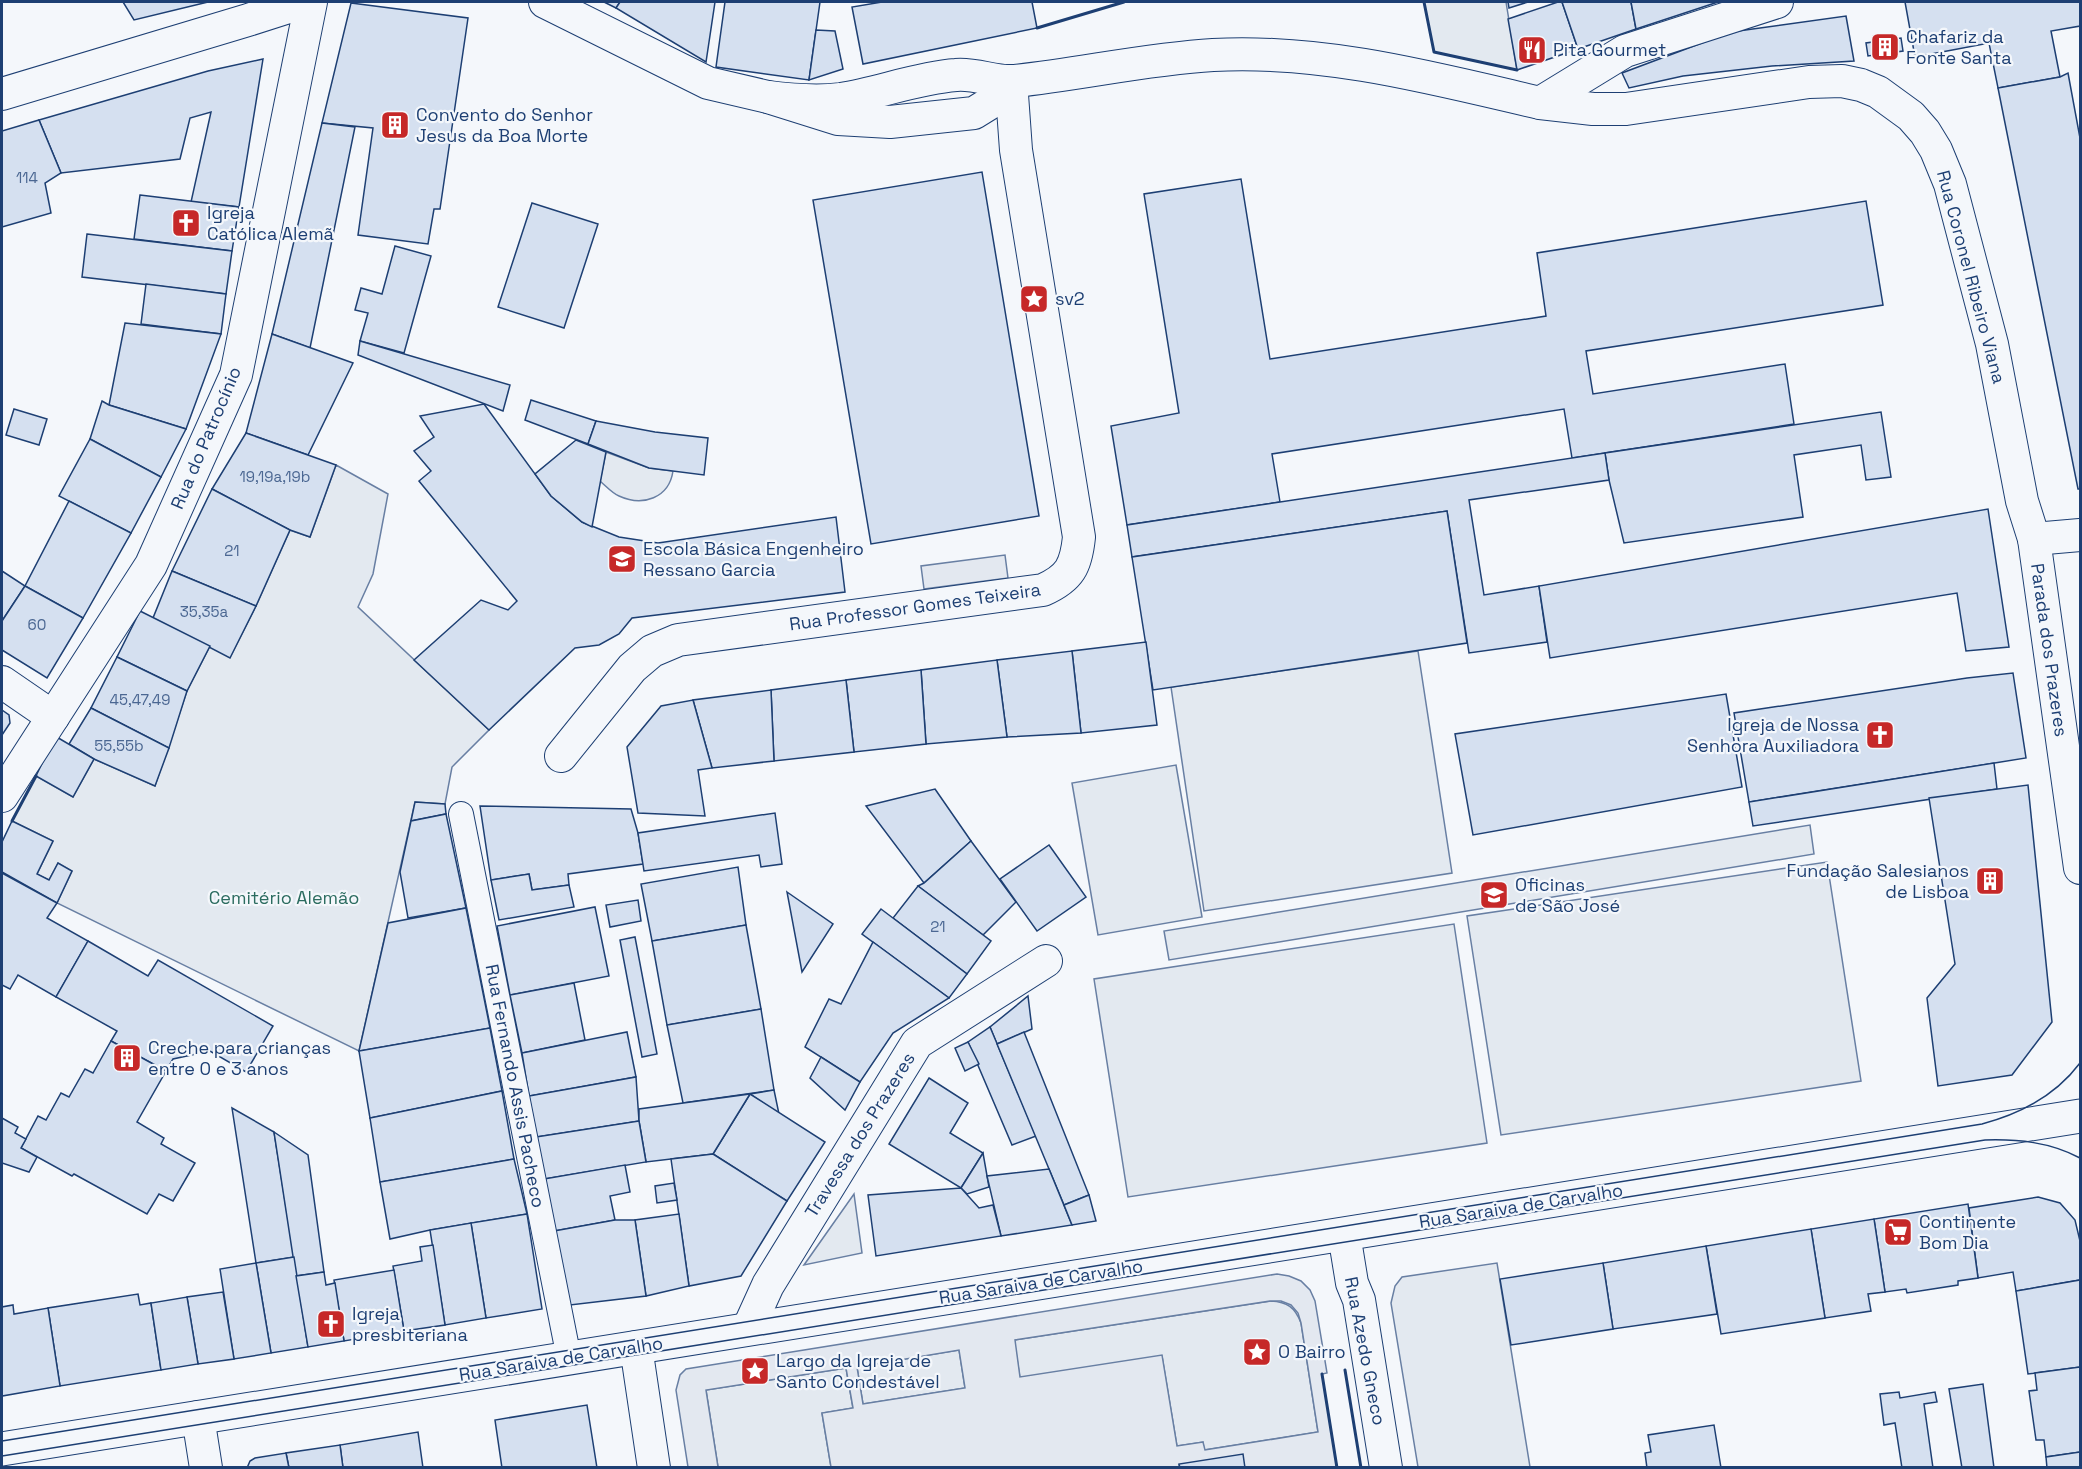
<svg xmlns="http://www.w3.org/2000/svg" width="2082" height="1469" font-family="'Space Grotesk',sans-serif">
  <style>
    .green { fill: #e3e9f0; stroke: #687fa3; stroke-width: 1.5 }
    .parking { fill: #e3e8f0; stroke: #687fa3; stroke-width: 1.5; fill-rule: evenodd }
    .building { fill: #d5e0f0; stroke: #1d3f73; stroke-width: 1.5 }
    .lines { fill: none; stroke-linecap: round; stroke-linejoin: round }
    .pedestrian-casing { stroke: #1d3f73; stroke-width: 26 }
    .minor-casing { stroke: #1d3f73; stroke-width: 34 }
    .tertiary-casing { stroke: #1d3f73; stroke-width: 35 }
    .pedestrian { stroke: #f4f7fb; stroke-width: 24 }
    .minor { stroke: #f4f7fb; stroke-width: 32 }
    .tertiary { stroke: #f4f7fb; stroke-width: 33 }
    .tram { stroke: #1d3f73; stroke-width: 1.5 }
    .wall { stroke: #1d3f73; stroke-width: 3 }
    .labels { text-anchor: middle; stroke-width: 4.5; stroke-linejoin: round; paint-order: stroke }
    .number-label { font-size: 15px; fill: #4b6792 }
    .poi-label { font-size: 18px; fill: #1d3f73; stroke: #f4f7fb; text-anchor: start }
    .street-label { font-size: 18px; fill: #1d3f73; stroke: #f4f7fb }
    .park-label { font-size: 18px; fill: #2c6c60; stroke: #f4f7fb }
  </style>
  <rect width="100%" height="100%" fill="#f4f7fb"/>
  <g class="green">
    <path d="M1424,2H1506L1517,70L1434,52Z"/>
    <path d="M606,452L649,468L673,471C669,498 643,507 619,496C612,493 606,486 600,481Z"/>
    <path d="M336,465L388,494L373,574L358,607L489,730L452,767L445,804L415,802L359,1051L57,903L72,871L58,863L49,880L37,874L53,841L12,821L36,776L73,797L94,759L155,786L187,691L210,646L230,657L256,606L290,530L310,537Z"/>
    <path d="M1418,651L1452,873L1204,911L1171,687Z"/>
    <path d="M1176,765L1202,917L1098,935L1072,783Z"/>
    <path d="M1810,825L1814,854L1169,960L1164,931Z"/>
    <path d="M1827,862L1861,1081L1501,1135L1467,916Z"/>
    <path d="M1454,924L1487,1143L1128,1197L1094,979Z"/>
    <path d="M854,1194L862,1253L804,1265Z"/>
    <path d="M1497,1263L1530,1467H1418L1391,1303L1395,1286L1402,1277Z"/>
    <path d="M1271,1301C1287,1302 1295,1307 1301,1323L1318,1432L1204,1450L1203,1442L1177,1446L1162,1356L1020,1378L1014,1340Z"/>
    <path d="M959,1350L965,1388L863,1404L857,1367Z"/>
    <path d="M846,1368L853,1408L822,1413L831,1467H718L706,1390Z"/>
  </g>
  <g class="parking">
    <path d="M1005,555L1008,578L924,589L921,566Z"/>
    <path d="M1277,1274L1289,1276L1301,1281L1310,1290L1315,1301L1327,1373L1322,1374L1337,1467H1245L1179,1465L1180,1468L831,1467L822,1413L853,1408L846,1368L706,1390L718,1467H688L676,1390L680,1375L686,1369ZM1270,1301H1281L1291,1305L1298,1313L1301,1323L1318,1432L1205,1450L1203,1442L1177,1446L1162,1355L1020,1377L1015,1340ZM959,1350L965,1388L863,1404L857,1367Z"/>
  </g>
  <g class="building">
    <path d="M123,2H208L134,20Z"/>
    <path d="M604,2H620L616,8Z"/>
    <path d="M620,2H715L706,62L616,8Z"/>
    <path d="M725,2H820L809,80L716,67Z"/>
    <path d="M882,2H1032L1037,28L863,64L852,7Z"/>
    <path d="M1508,2H1528L1509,8Z"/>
    <path d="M1558,2H1562L1578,49L1517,70L1508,19Z"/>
    <path d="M1562,2H1631L1636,29L1578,49Z"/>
    <path d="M1631,2H1718L1636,29Z"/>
    <path d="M1905,2H2080V26L2051,31L2060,77L1998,88L1989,43L1915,57Z"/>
    <path d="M351,3L468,18L440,209H434L428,244L358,235L373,128L322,123Z"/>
    <path d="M1846,16L1854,61L1772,66L1683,76L1629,88L1622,73L1731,32Z"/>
    <path d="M816,30L835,31L843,69L809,80Z"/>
    <path d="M1901,38L1903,51L1868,56L1866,43Z"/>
    <path d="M263,59L239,207L191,202L211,112L190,118L180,159L61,173L39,120L208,71Z"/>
    <path d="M2068,73L2080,138V489H2078L1998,88L2060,77Z"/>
    <path d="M39,120L61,173L45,183L51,213L2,227V131Z"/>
    <path d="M322,123L355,127L310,348L272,334Z"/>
    <path d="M982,172L1039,516L871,544L813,200Z"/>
    <path d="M1241,179L1270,359L1546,316L1537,253L1866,201L1883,305L1586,351L1593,394L1785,364L1794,424L1572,458L1564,409L1272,454L1280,502L1127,525L1111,426L1179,413L1144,194Z"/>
    <path d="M140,195L239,207L232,251L134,239Z"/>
    <path d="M532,203L598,224L564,328L498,307Z"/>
    <path d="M87,234L232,251L226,294L82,277Z"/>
    <path d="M395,246L431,256L404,353L360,341L368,313L355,310L361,288L382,294Z"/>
    <path d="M146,284L226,294L221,334L141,324Z"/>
    <path d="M125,323L221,334L186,429L109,405Z"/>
    <path d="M272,334L353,363L308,455L246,433Z"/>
    <path d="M360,341L510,385L503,411L358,355Z"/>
    <path d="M531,400L596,421L588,444L525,420Z"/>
    <path d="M102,401L109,405L186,429L161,477L90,439Z"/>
    <path d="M484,404L551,496L582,522L619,537L658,543L836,517L845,592L632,618L619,634L599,645L575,648L489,730L414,660L481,600L508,610L517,601L419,481L431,471L414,451L434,437L420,416Z"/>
    <path d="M14,409L47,419L39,445L6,435Z"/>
    <path d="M1881,412L1891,477L1866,480L1861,445L1794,455L1803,517L1624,543L1609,480L1605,453Z"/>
    <path d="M596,421L655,432L708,438L704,475L649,468L588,444Z"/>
    <path d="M246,433L336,465L310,537L290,530L212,489Z"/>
    <path d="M90,439L161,477L131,533L59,496Z"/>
    <path d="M576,440L606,452L592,527L582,522L551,496L535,474Z"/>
    <path d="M1605,453L1609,480L1469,500L1484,595L1539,586L1547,642L1469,653L1447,511L1132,557L1127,525Z"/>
    <path d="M212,489L290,530L256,606L172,571Z"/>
    <path d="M69,501L131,533L83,618L25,586Z"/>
    <path d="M1988,509L2009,647L1966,651L1957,593L1550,658L1539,586Z"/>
    <path d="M1447,511L1467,643L1153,690L1132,557Z"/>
    <path d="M2,571L25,586L2,621Z"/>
    <path d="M172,571L256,606L230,658L153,618Z"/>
    <path d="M25,586L83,618L47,678L2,650V621Z"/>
    <path d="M140,611L210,646L187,691L117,657Z"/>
    <path d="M1146,642L1157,725L1081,733L1072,651Z"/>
    <path d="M1072,651L1081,733L1007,737L997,660Z"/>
    <path d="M117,657L187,691L169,748L91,708Z"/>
    <path d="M997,660L1007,737L926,744L921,670Z"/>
    <path d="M921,670L926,744L854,752L846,680Z"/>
    <path d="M2013,673L2026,758L1749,802L1734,713L1967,678Z"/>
    <path d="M846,680L854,752L774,761L771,690Z"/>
    <path d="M771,690L774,761L712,768L693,700Z"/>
    <path d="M1726,694L1742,787L1473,835L1455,734Z"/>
    <path d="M693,700L712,768L698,770L705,816L638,813L627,747L661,706Z"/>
    <path d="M91,708L169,748L155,786L94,759L69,744Z"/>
    <path d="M2,710L9,715L10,723L2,735Z"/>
    <path d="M55,736L94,759L73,797L36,776Z"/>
    <path d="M1994,763L1997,789L1753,826L1749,802Z"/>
    <path d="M2028,785L2052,1022L2012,1075L1938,1086L1927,998L1955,964L1929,798Z"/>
    <path d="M935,789L971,841L924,883L866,806Z"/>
    <path d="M415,802L445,804L446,814L411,821Z"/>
    <path d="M480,806L631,809L638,833L643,864L568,874L569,885L532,890L529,874L491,880Z"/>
    <path d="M775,813L782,864L761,867L759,855L644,871L638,833Z"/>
    <path d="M446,814L466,908L408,918L400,872L411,821Z"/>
    <path d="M12,821L53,841L37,874L49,880L58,863L72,871L57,903L2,872V842Z"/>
    <path d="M971,841L1016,902L983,935L918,886L924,883Z"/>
    <path d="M1049,845L1086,897L1037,931L1000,879Z"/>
    <path d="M738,867L746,925L652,941L641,884Z"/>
    <path d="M2,873L57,903L47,918L88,941L56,997L18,975L10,989L2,985Z"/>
    <path d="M529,874L532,890L569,885L574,907L499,920L491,880Z"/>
    <path d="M918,886L991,941L967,974L893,918Z"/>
    <path d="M787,892L833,924L802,972Z"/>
    <path d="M638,900L641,921L610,927L606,905Z"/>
    <path d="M595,907L609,976L510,995L497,926Z"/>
    <path d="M466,908L490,1028L359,1051L388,923Z"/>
    <path d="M881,909L967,974L949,998L862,934Z"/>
    <path d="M746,925L761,1009L667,1025L652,941Z"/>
    <path d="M635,937L657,1054L642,1057L620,940Z"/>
    <path d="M88,941L148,976L158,960L273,1026L246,1072L210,1051L173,1059L166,1071L111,1041L117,1031L56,997Z"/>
    <path d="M873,942L949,998L893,1033L860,1082L805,1047L829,999L841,1004Z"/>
    <path d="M574,983L585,1040L522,1053L510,995Z"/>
    <path d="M1028,996L1032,1029L997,1044L990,1027Z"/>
    <path d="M761,1009L774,1090L683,1103L667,1025Z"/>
    <path d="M990,1027L1036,1136L1012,1145L968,1042Z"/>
    <path d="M490,1028L502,1091L370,1118L359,1051Z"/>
    <path d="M627,1032L636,1077L529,1096L522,1053Z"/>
    <path d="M1024,1032L1089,1195L1064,1205L997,1044Z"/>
    <path d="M111,1041L166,1071L137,1122L164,1138L161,1144L195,1163L173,1201L159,1194L147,1214L74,1174L72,1176L21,1148L38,1116L46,1120L61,1093L69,1097L85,1069L93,1073Z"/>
    <path d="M968,1042L979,1064L965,1071L955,1048Z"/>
    <path d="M124,1047L138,1056L131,1070L115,1060Z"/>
    <path d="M821,1057L860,1082L845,1110L810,1078Z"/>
    <path d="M636,1077L639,1121L536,1137L529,1096Z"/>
    <path d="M929,1078L968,1103L950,1133L983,1153L961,1188L889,1144Z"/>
    <path d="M774,1090L779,1114L750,1094Z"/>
    <path d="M502,1091L514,1159L380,1182L370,1118Z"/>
    <path d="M750,1094L825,1142L787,1201L713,1154Z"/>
    <path d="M750,1094L713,1154L646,1162L639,1121V1109Z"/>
    <path d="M232,1108L274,1132L294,1257L256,1263Z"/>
    <path d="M2,1118L18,1127L15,1133L26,1139L21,1148L37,1157L29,1172L2,1163Z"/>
    <path d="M639,1121L646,1162L544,1179L536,1137Z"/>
    <path d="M274,1132L308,1155L324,1272L296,1276Z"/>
    <path d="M983,1153L989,1187L967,1194L961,1188Z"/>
    <path d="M713,1154L787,1201L741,1276L689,1286L671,1159Z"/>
    <path d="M514,1159L527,1214L430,1230L390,1239L380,1182Z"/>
    <path d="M625,1165L630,1192L610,1196L615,1220L554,1231L544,1179Z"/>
    <path d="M1049,1169L1072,1225L1001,1236L987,1176Z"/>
    <path d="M674,1183L677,1200L657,1203L655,1186Z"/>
    <path d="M961,1188L979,1208L993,1205L1001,1236L876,1256L868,1195Z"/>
    <path d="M1089,1195L1096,1221L1072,1225L1064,1205Z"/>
    <path d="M2038,1197L2060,1203L2075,1220L2080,1241V1280L2016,1291L2013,1272L1978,1278L1969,1208Z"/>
    <path d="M1968,1204L1978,1278L1958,1281V1285L1907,1293L1906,1289L1885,1292L1874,1219Z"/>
    <path d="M527,1214L542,1309L486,1318L471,1223Z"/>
    <path d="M679,1214L689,1286L646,1296L635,1220Z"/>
    <path d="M1874,1219L1885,1292L1868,1294L1871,1311L1825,1318L1811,1229Z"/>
    <path d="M615,1220H635L646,1296L570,1305L554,1231Z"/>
    <path d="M471,1223L486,1318L445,1325L430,1230Z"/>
    <path d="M1811,1229L1825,1318L1721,1334L1706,1246Z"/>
    <path d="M433,1245L445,1325L404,1331L393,1266L422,1261L420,1247Z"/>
    <path d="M1706,1246L1717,1314L1613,1329L1603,1263Z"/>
    <path d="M294,1257L308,1347L271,1353L256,1263Z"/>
    <path d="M256,1263L271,1353L234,1359L220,1269Z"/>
    <path d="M1603,1263L1613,1329L1511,1345L1500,1279Z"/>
    <path d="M394,1270L404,1331L344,1341L334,1280Z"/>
    <path d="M324,1272L326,1285L335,1283L344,1341L308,1347L296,1276Z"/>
    <path d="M2080,1280V1367L2028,1374L2016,1291Z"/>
    <path d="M223,1292L234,1359L198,1364L187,1297Z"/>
    <path d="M138,1294L140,1305L151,1303L161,1370L60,1386L48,1308Z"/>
    <path d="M187,1297L198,1364L161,1370L151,1303Z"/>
    <path d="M13,1305L14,1314L48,1308L60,1386L2,1396V1307Z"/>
    <path d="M2080,1367V1452L2046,1457L2044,1440H2036L2029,1391L2037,1390L2035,1373Z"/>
    <path d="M1983,1384L1994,1468H1962L1949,1389Z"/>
    <path d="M1899,1392L1900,1398L1935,1392L1937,1402L1924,1404L1933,1468H1902L1895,1423L1884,1425L1880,1394Z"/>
    <path d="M587,1405L597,1468H502L495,1420Z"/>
    <path d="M1714,1425L1721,1468H1647L1645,1453L1651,1452L1648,1435Z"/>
    <path d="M418,1432L423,1468H343L340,1445Z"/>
    <path d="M340,1445L343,1468H289L286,1453Z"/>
    <path d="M2080,1452V1468H2047L2046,1457Z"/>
    <path d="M286,1453L289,1468H247L250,1461L255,1458Z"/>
    <path d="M1243,1454L1245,1468H1180L1179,1464Z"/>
  </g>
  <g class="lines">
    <g class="pedestrian-casing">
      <path id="pedestrian" d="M461,814L569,1358"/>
    </g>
    <g class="minor-casing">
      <g id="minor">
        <path d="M545,2L708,83L768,97L838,119L890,122L974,113L995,100L1011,81"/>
        <path d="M2,94L248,20L304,2"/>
        <path d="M768,97C792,100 817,102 841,99C879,93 917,78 956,75C976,73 996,83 1015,81C1081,74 1146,59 1213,55C1324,49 1433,78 1540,103L1625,51L1777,2"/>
        <path d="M1540,103L1593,109H1626L1809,82L1842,81L1861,85L1878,92L1911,116L1925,132L1936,150L1950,184L1992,344L2022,501L2034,539L2080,868"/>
        <path d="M2034,539L2080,535"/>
        <path d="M2,682L53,717"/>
        <path d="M561,756L632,668L652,651L678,640L1043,590C1070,578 1076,566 1079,537L1016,150L1011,81"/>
        <path d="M2,796L151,565L236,375L311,2"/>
        <path d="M1344,1234L1352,1283L1359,1300L1386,1468"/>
        <path d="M748,1329L768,1285L917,1043L1046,961"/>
        <path d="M636,1347L654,1468"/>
        <path d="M198,1417L206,1468"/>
      </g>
    </g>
    <g class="tertiary-casing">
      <path id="tertiary" d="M2,1449L2080,1116"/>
    </g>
    <use href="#pedestrian" class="pedestrian"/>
    <use href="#minor" class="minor"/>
    <use href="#tertiary" class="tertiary"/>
    <g class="tram">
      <path d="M2,1441L1982,1124C2020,1114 2056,1095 2080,1063"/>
      <path d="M2,1456L1985,1140C2018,1139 2050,1142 2080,1158"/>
    </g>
    <g class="wall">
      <path d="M1424,2L1434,52L1517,70"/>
      <path d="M1037,28L1124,2"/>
      <path d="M12,821L36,776"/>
      <path d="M1345,1370L1361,1468"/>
      <path d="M1322,1374L1337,1468"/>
    </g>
  </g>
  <defs>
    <g id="building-square" transform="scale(1.5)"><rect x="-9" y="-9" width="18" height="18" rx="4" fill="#c62828" stroke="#f4f7fb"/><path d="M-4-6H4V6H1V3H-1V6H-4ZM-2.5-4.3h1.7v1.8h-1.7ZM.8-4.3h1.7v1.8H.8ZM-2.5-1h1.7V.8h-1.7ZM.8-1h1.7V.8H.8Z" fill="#fff"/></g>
    <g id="restaurant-square" transform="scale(1.5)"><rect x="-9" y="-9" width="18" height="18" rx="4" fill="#c62828" stroke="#f4f7fb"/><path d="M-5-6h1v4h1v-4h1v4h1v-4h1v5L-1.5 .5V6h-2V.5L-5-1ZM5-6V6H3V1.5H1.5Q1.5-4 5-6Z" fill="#fff"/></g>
    <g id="church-square" transform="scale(1.5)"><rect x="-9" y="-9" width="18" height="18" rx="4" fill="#c62828" stroke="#f4f7fb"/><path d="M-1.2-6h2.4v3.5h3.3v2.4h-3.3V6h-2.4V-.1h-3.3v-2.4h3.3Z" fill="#fff"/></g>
    <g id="sight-square" transform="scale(1.5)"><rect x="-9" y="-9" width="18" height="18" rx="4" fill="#c62828" stroke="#f4f7fb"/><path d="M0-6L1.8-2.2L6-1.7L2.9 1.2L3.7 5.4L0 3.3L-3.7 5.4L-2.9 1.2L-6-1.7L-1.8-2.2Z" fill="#fff"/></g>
    <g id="school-square" transform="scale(1.5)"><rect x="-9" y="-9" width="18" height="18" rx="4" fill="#c62828" stroke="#f4f7fb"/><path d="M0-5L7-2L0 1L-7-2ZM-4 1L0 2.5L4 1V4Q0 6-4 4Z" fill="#fff"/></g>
    <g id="supermarket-square" transform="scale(1.5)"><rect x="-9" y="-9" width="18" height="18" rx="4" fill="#c62828" stroke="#f4f7fb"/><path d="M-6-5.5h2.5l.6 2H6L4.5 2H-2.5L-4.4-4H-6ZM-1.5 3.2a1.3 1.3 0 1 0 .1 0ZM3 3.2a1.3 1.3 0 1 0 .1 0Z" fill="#fff"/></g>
  </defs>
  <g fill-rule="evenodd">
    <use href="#building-square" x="1885" y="47"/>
    <use href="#restaurant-square" x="1532" y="50"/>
    <use href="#building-square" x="395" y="125"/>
    <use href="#church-square" x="186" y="223"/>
    <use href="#sight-square" x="1034" y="299"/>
    <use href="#school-square" x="622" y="559"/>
    <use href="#church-square" x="1880" y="735"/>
    <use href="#building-square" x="1990" y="881"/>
    <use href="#school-square" x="1494" y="895"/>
    <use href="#building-square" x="127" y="1058"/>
    <use href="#supermarket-square" x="1898" y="1232"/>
    <use href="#church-square" x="331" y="1324"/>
    <use href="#sight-square" x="1257" y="1352"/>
    <use href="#sight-square" x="755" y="1371"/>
  </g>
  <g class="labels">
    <g class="number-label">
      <text x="27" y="183">114</text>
      <text x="275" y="482">19,19a,19b</text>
      <text x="232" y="556">21</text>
      <text x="204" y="617">35,35a</text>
      <text x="37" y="630">60</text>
      <text x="140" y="705">45,47,49</text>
      <text x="119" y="751">55,55b</text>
      <text x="938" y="932">21</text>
    </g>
    <g class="poi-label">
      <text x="1906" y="43">Chafariz da<tspan x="1906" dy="21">Fonte Santa</tspan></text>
      <text x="1553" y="56">Pita Gourmet</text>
      <text x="416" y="121">Convento do Senhor<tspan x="416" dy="21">Jesus da Boa Morte</tspan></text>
      <text x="207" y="219">Igreja<tspan x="207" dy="21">Católica Alemã</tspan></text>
      <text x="1055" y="305">sv2</text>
      <text x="643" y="555">Escola Básica Engenheiro<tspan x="643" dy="21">Ressano Garcia</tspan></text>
      <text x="1859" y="731" text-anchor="end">Igreja de Nossa<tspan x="1859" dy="21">Senhora Auxiliadora</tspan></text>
      <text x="1969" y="877" text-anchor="end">Fundação Salesianos<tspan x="1969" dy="21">de Lisboa</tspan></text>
      <text x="1515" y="891">Oficinas<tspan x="1515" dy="21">de São José</tspan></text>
      <text x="148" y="1054">Creche para crianças<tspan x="148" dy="21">entre 0 e 3 anos</tspan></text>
      <text x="1919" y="1228">Continente<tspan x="1919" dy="21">Bom Dia</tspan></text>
      <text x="352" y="1320">Igreja<tspan x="352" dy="21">presbiteriana</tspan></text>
      <text x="1278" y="1358">O Bairro</text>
      <text x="776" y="1367">Largo da Igreja de<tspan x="776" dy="21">Santo Condestável</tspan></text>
    </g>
    <g class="street-label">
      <text transform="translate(1971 277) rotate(75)" y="6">Rua Coronel Ribeiro Viana</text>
      <text transform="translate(206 438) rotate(-67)" y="6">Rua do Patrocínio</text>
      <text transform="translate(915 607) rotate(-8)" y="6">Rua Professor Gomes Teixeira</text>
      <text transform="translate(2049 650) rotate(82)" y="6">Parada dos Prazeres</text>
      <text transform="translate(515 1086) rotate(79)" y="6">Rua Fernando Assis Pacheco</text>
      <text transform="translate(860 1135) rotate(-58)" y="6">Travessa dos Prazeres</text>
      <text transform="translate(1521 1206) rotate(-9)" y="6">Rua Saraiva de Carvalho</text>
      <text transform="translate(1041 1282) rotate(-9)" y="6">Rua Saraiva de Carvalho</text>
      <text transform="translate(1365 1351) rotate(79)" y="6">Rua Azedo Gneco</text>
      <text transform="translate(561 1359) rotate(-9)" y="6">Rua Saraiva de Carvalho</text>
    </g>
    <g class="park-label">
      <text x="284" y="904">Cemitério Alemão</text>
    </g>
  </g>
  <rect width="2082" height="1469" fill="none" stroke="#1d3f73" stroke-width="6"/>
</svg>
